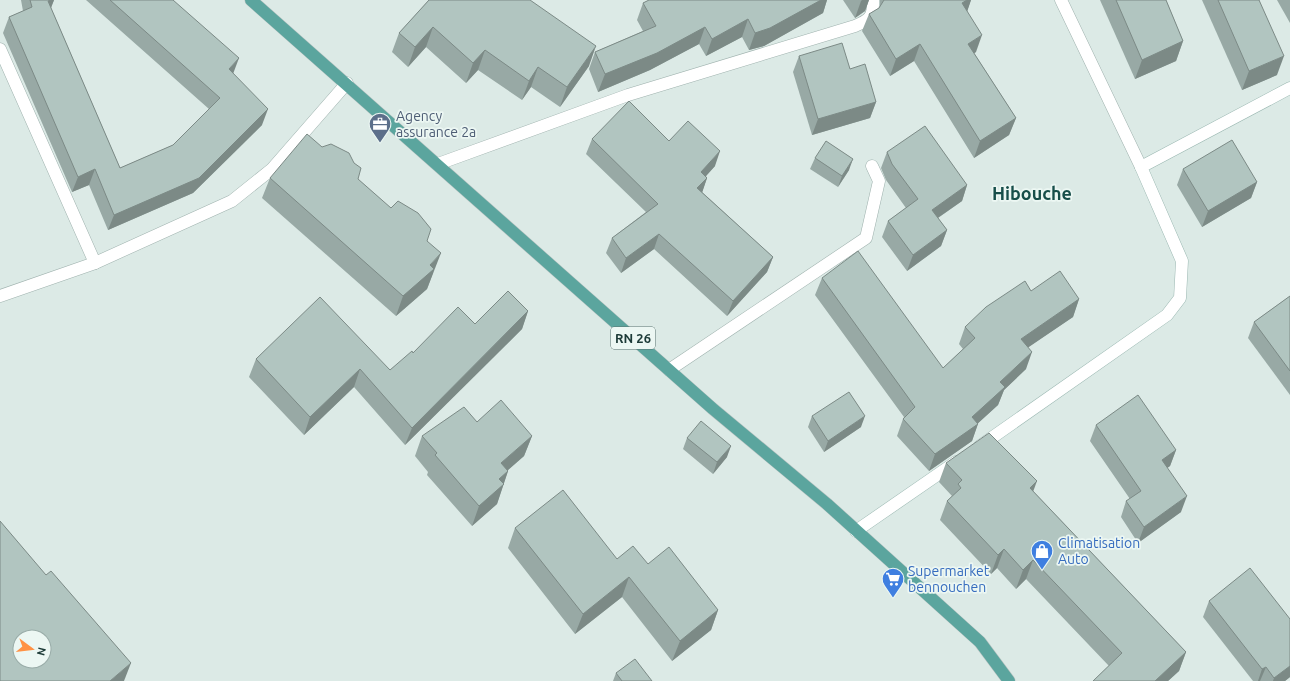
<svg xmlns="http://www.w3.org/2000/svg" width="1290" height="681" viewBox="0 0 1290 681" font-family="Ubuntu,sans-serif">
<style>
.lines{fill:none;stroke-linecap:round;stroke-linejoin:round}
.street-casing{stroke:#9fb2ae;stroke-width:13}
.secondary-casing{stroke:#9ab7b1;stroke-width:13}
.primary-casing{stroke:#bbc4c3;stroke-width:13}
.street{stroke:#fff;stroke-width:12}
.secondary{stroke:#fff;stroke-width:12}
.primary{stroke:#5ba59e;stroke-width:12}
.wall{fill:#98a9a5}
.shaded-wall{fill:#7c8a86}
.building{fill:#b1c5c0;stroke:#7c8a86;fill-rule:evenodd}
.labels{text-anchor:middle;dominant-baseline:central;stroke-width:3.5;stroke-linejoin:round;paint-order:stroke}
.shield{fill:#ecf7f3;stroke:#5b7370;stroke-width:1}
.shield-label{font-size:13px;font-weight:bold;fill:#1d3b38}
.service-label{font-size:14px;fill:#4e5e75;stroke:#ecf7f3;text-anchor:start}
.shop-label{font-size:14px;fill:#366cbe;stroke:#ecf7f3;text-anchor:start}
.district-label{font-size:18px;font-weight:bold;fill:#174e4a;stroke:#ecf7f3}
</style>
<rect width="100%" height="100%" fill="#dceae6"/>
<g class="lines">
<g class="street-casing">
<g id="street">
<polyline points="1061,0 1141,167"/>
<polyline points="0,49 95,263"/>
<path d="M 438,164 L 628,95 L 855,26 C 869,20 874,17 873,0"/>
<polyline points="0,296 95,263 232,201 272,169 347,83"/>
<polyline points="669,370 866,238 879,181 872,166"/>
</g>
</g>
<g class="secondary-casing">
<g id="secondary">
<polyline points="980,446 1167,315 1180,298 1182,261 1141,167 1290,88"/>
<polyline points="856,531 956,462"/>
</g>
</g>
<g class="primary-casing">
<polyline id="primary" points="251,0 713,409 827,504 980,642 1009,681"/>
</g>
<use href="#street" class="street"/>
<use href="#secondary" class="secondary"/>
<use href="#primary" class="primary"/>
</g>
<g class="wall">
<polygon points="21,0 54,0 51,8 120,168 173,145 209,109 86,0 173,0 233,74 262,125 193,193 108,230 89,185 72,192 3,33 9,17 23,11"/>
<polygon points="429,0 589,66 560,107 531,87 522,100 478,70 466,83 426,47 408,67 392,52 399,33"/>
<polygon points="649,0 827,0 823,13 764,46 749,50 742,37 706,56 699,44 650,70 598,92 589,69 595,52 643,31 637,20 643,3"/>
<polygon points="843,0 869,0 865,11 855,18"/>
<polygon points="880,0 971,0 967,11 976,52 974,53 1016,118 1009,135 974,158 914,61 890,76 862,31 869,14 879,8 880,5"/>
<polygon points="1100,0 1166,0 1183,41 1176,61 1135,79"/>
<polygon points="1202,0 1259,0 1277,75 1242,90"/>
<polygon points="1277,0 1290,0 1290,23"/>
<polygon points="799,56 850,69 876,102 870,118 812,135 793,72"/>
<polygon points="592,139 669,141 715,166 706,176 707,178 702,192 773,257 767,272 727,316 654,249 621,273 606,253 612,238 646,212 586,154"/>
<polygon points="322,147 427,241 433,273 427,289 396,316 262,198 270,178"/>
<polygon points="887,152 967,185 962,201 938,218 947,230 941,246 907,271 882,237 888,221 906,208 886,180 881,168"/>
<polygon points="815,158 849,170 838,187 810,169"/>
<polygon points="1183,169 1257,182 1251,198 1202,227 1177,185"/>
<polygon points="822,278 943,368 963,349 959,344 965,327 1031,291 1079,299 1073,317 1028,347 1026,369 1004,390 998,405 978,423 972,441 929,471 897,436 903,419 904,417 815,295"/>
<polygon points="1290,296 1290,395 1248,338 1254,322"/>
<polygon points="528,311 522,329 405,445 354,387 304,435 249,377 256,359 390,370 413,353 475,324"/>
<polygon points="812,416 861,427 824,452 808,427"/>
<polygon points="477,422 532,436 524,456 508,470 508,471 497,504 472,526 427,475 428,472 415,456 422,436"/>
<polygon points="1096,425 1176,450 1170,466 1167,468 1181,512 1138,543 1121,517 1126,501 1130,499 1090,441"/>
<polygon points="687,438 727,457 713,474 683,449"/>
<polygon points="946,463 1033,491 1186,652 1179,671 1168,681 1093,681 1109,666 1026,579 1016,589 997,568 991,574 940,520 947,501 952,496 939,482"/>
<polygon points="515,528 617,559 648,564 718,610 711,630 672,661 622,597 575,634 508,548"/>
<polygon points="1209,601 1290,619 1290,677 1285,681 1253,681 1203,617"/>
<polygon points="616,673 652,681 613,681"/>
</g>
<g class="shaded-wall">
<polygon points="52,0 54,0 48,15 48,1"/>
<polygon points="821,0 827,0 823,13 764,46 749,50 755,33"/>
<polygon points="862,0 869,0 865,11 855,18 861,1"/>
<polygon points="967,0 971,0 966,15 962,3"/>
<polygon points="748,19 742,37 706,56 712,39"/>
<polygon points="433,27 426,47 408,67 415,47"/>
<polygon points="705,27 699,44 650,70 598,92 605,74"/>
<polygon points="982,35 976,52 962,61 968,44"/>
<polygon points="1183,41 1176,61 1135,79 1142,60"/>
<polygon points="920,44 914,61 890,76 896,59"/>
<polygon points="596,46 589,66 560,107 567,87"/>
<polygon points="485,50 478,70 466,83 473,63"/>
<polygon points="1284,56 1277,75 1242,90 1249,71"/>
<polygon points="239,58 233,74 229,69"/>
<polygon points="538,67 531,87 522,100 529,81"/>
<polygon points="876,102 870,118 812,135 818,119"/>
<polygon points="268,109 262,125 193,193 108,230 114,215"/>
<polygon points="1016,118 1009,135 974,158 980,141"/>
<polygon points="720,151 715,166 696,187 701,172"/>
<polygon points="853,159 849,170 838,187 842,176"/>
<polygon points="95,169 89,185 72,192 78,177"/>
<polygon points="707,178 702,193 697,188"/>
<polygon points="1257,182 1251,198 1202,227 1208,211"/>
<polygon points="967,185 962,201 926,226 932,210"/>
<polygon points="947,230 941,246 907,271 913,255"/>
<polygon points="659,234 654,249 621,273 626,258"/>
<polygon points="441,253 427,289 396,316 403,296"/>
<polygon points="773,257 767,272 727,316 733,301"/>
<polygon points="1079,299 1073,317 1014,357 1021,339"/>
<polygon points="528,311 522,329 405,445 412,428"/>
<polygon points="1032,352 1026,369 1004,390 998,405 975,426 978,424 972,441 929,471 935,454 972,417 1000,382"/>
<polygon points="360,369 354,387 304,435 310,417"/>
<polygon points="865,416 861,427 824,452 828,441"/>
<polygon points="532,436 524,456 493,483 501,463"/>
<polygon points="731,446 727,457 713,474 717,462"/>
<polygon points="1176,450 1170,466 1156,476 1162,460"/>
<polygon points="508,471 497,504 472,526 479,506 499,479"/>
<polygon points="1037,481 1030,500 1030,488"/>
<polygon points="1187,496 1181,512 1138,543 1144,527"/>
<polygon points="1004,549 997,568 991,574 998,555"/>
<polygon points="1033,560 1026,579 1016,589 1023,570"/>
<polygon points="629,577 622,597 575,634 583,614"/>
<polygon points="718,610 711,630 672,661 680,641"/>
<polygon points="1186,652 1179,671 1168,681 1155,681"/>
<polygon points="131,663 124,681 110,681"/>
<polygon points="1290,666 1290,677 1285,681 1273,681 1274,678"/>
<polygon points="1266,667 1260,681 1258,681 1262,669"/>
</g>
<g class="building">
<polygon points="30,0 52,0 48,1 120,168 173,145 220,98 110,0 173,0 239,58 229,69 268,109 199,178 114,215 95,169 78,177 9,17 32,7"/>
<polygon points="429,0 530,0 596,46 567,87 538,67 529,81 485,50 473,63 433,27 415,47 399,33"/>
<polygon points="649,0 821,0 770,28 755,33 748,19 712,39 705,27 657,53 605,74 595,52 656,26 643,3"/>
<polygon points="884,0 967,0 962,3 982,35 968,44 1016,118 980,141 920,44 896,59 869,14 879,8"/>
<polygon points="1116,0 1166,0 1183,41 1142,60"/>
<polygon points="1218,0 1259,0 1284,56 1249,71"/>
<polygon points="842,43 850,69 865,64 876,102 818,119 799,56"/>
<polygon points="629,101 669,141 688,121 720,151 701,172 707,178 697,188 773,257 733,301 659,234 626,258 612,238 658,204 592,139"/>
<polygon points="925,126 967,185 932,210 947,230 913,255 888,221 918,199 892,164 887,152"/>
<polygon points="307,134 322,147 331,144 349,153 354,163 361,168 358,179 391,208 398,201 418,213 431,229 427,241 441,253 430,265 434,269 403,296 270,178"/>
<polygon points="1232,140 1257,182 1208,211 1183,169"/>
<polygon points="826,141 853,159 842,176 815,158"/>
<polygon points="858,251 943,368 975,338 965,327 986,307 1025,281 1031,291 1060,271 1079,299 1021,339 1032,352 1000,382 1005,387 972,417 978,424 935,454 903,419 915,407 822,278"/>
<polygon points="508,291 528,311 412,428 360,369 310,417 256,359 320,297 390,370 412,351 413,353 458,307 475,324"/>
<polygon points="1290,296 1290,371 1254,322"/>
<polygon points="849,392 865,416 828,441 812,416"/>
<polygon points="1138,395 1176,450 1162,460 1187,496 1144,527 1126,501 1141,491 1096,425"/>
<polygon points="501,400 532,436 501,463 508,471 499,479 504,484 479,506 435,455 437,453 422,436 464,407 477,422"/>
<polygon points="701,421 731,446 717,462 687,438"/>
<polygon points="989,433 1037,481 1030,488 1186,652 1155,681 1093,681 1122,653 1033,560 1023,570 1004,549 998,555 947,501 961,488 958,484 962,480 946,463"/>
<polygon points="563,490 617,559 633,546 648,564 669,547 718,610 680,641 629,577 583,614 515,528"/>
<path d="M 0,521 L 46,575 L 51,571 L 131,663 L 110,681 L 0,681 ZM 20,637 L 44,637 L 44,661 L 20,661 Z"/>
<polygon points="1250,568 1290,619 1290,666 1274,678 1266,667 1262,669 1209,601"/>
<polygon points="635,659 652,681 622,681 616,673"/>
</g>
<defs>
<g id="office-pin" transform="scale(1.15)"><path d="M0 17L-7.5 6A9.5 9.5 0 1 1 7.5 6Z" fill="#5c6f8a" stroke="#ecf7f3"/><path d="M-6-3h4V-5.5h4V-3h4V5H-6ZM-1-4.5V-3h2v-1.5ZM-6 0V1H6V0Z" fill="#fff"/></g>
<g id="shop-pin" transform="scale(1.15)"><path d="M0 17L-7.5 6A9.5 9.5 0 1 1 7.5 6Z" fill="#3f7fe0" stroke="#ecf7f3"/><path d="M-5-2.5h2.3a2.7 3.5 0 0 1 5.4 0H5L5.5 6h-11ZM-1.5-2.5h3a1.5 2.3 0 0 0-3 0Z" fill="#fff"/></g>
<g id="supermarket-pin" transform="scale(1.15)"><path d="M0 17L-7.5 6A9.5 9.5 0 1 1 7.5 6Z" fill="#3f7fe0" stroke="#ecf7f3"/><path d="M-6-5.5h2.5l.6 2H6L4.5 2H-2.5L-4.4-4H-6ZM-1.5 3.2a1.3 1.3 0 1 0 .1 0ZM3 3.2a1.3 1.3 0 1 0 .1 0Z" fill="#fff"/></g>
</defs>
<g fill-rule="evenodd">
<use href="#office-pin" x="380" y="124"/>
<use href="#shop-pin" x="1042" y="551"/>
<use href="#supermarket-pin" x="893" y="579"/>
</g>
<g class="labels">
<rect class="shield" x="611" y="327" width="44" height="22" rx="3"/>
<g class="shield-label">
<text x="633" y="338">RN 26</text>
</g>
<g class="service-label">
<text x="396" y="116">Agency<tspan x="396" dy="16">assurance 2a</tspan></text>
</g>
<g class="shop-label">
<text x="1058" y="543">Climatisation<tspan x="1058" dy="16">Auto</tspan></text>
<text x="908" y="571">Supermarket<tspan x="908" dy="16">bennouchen</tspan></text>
</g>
<g class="district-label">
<text x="1032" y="193">Hibouche</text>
</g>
</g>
<g transform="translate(32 649) rotate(105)"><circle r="19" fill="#ecf7f3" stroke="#99aca8"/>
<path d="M0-3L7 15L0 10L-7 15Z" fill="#ff9245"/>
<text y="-6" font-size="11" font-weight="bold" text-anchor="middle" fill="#1d3b38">N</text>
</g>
</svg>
